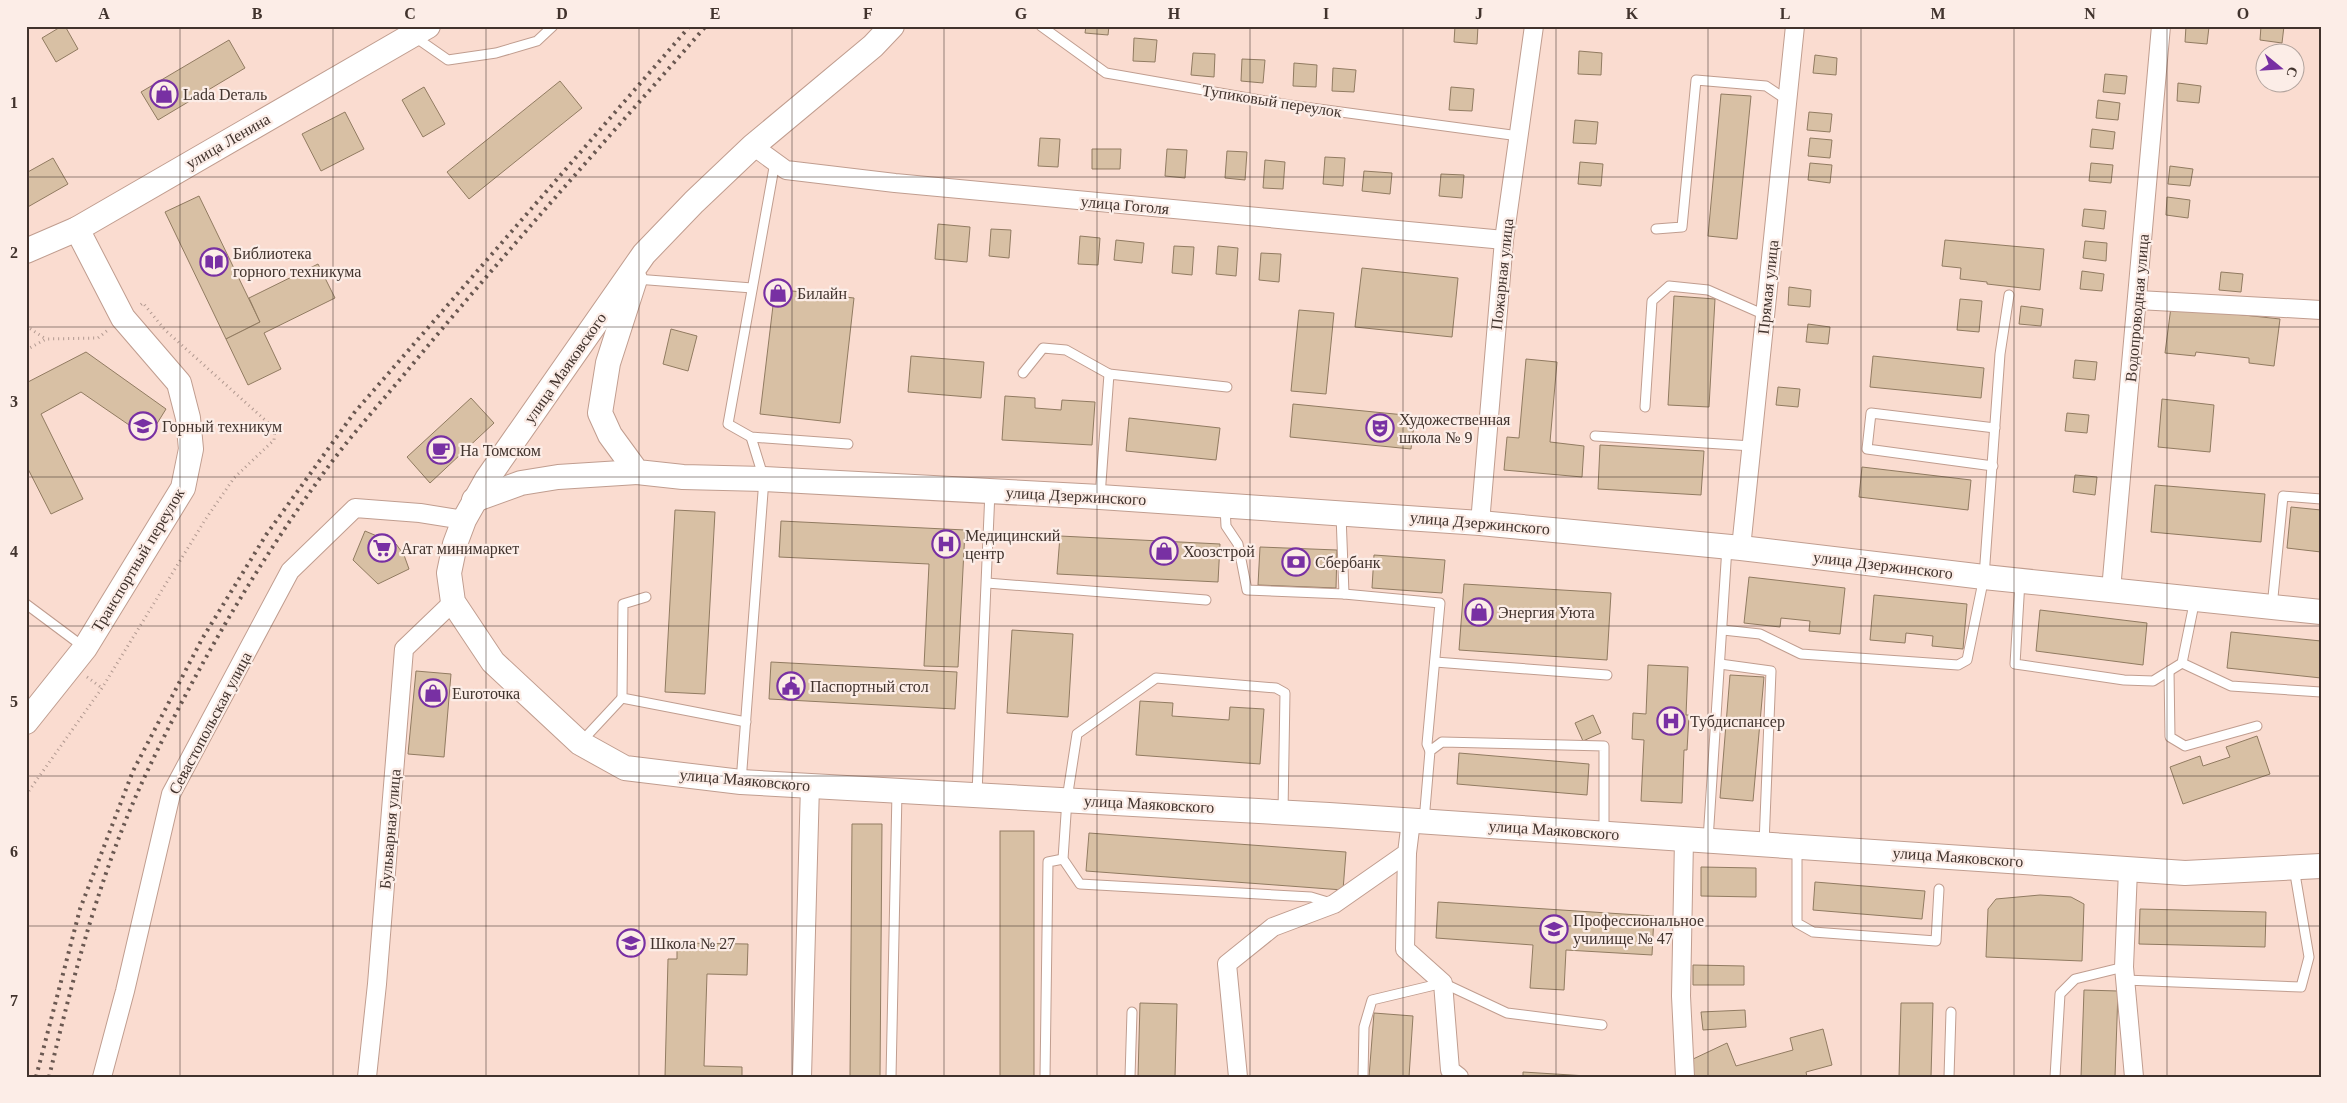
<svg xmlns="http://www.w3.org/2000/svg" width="2347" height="1103" viewBox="0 0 2347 1103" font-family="Georgia,serif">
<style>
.building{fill:#d8c0a4;stroke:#917b61}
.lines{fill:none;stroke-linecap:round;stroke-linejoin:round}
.service-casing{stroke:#c09d8f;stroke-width:11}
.minor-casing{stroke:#c09d8f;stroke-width:20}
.secondary-casing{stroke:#c09d8f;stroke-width:26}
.path{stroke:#b19990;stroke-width:3;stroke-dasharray:1 4;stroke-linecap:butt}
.service{stroke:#fff;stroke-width:9}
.minor{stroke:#fff;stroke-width:18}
.secondary{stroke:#fff;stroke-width:24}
.rail{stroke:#6a5851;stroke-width:4;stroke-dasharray:2.5 5;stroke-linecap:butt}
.grid{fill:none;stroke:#41332d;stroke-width:1;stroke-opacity:0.55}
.labels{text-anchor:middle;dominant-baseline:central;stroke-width:4.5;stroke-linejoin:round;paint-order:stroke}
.poi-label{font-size:16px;fill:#41332d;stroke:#fcede7;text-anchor:start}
.street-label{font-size:16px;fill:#41332d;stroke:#fcede7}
.neatline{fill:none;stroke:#41332d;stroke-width:2}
.grid-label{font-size:16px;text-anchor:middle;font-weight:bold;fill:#41332d}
</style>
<rect width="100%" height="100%" fill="#fadcd0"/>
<g class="building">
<polygon points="62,26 65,26 78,49 56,62 42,38"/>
<polygon points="1086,26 1109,26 1108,35 1085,33"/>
<polygon points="1455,26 1478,26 1477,44 1454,42"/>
<polygon points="2186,26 2209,27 2207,44 2185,42"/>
<polygon points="2261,26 2284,26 2282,43 2260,40"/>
<polygon points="1134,38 1157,40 1155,62 1133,61"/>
<polygon points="229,40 245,68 158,120 141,92"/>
<polygon points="1579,51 1602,53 1601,75 1578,74"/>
<polygon points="1193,53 1215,54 1214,77 1191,75"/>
<polygon points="1815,55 1837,58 1836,75 1813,73"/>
<polygon points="1242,59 1265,60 1263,83 1241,81"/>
<polygon points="1294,63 1317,65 1316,87 1293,86"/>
<polygon points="1333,68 1356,70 1354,92 1332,91"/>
<polygon points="2105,74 2127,76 2125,94 2103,92"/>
<polygon points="560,81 582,108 469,199 447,172"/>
<polygon points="2178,83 2201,86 2199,103 2177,101"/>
<polygon points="424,87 445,124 423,137 402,100"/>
<polygon points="1451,87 1474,89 1472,111 1449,110"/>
<polygon points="1721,94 1751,96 1737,239 1708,236"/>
<polygon points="2098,100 2120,103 2118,120 2096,118"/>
<polygon points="345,112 364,149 321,171 302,134"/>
<polygon points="1809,112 1832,114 1830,132 1807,130"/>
<polygon points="1575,120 1598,122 1596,144 1573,143"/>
<polygon points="2092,129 2115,132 2113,149 2090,147"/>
<polygon points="1040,138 1060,139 1058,167 1038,166"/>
<polygon points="1810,138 1832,140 1830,158 1808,156"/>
<polygon points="1092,149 1121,149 1120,169 1092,169"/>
<polygon points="1167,149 1187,150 1185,178 1165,176"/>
<polygon points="1227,151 1247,152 1245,180 1225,178"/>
<polygon points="1325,157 1345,158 1343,186 1323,184"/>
<polygon points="53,158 68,184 26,208 26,173"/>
<polygon points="1265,160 1285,162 1283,189 1263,188"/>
<polygon points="1580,162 1603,164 1601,186 1578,184"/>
<polygon points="1810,163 1832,165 1830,183 1808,180"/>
<polygon points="2091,163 2113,165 2111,183 2089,181"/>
<polygon points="2170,166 2193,169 2190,186 2168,184"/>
<polygon points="1364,171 1392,173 1390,194 1362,191"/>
<polygon points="1441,174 1464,175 1462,198 1439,196"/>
<polygon points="199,196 260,322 226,339 165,212"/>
<polygon points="2167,197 2190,200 2188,218 2166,215"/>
<polygon points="2084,209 2106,211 2104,229 2082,226"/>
<polygon points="938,224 970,227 967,262 935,259"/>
<polygon points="991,229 1011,230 1009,258 989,256"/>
<polygon points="1080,236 1100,238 1098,265 1078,264"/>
<polygon points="1116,240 1144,243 1142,263 1114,260"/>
<polygon points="1945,240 2044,249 2040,290 1987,284 1987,282 1960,279 1961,268 1942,266"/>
<polygon points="2085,241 2107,243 2106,261 2083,258"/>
<polygon points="1174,246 1194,247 1192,275 1172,273"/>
<polygon points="1218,246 1238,248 1236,276 1216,274"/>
<polygon points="1261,253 1281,254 1279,282 1259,280"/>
<polygon points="318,264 335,298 264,333 281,369 248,385 226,339 260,322 249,298"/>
<polygon points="1362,268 1458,278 1452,337 1355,327"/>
<polygon points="2082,271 2104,274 2102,291 2080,289"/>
<polygon points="2221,272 2243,274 2241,292 2219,290"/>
<polygon points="1789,287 1811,290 1810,307 1788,305"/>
<polygon points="775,289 854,298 840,423 760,414"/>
<polygon points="1674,296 1715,299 1709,407 1668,405"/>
<polygon points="1960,299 1982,301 1979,332 1957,330"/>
<polygon points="2021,306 2043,309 2041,326 2019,324"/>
<polygon points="2171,307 2280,319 2274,366 2249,363 2249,358 2196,352 2195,356 2165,353"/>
<polygon points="1299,310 1334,313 1326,394 1291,391"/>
<polygon points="1808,324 1830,327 1828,344 1806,342"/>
<polygon points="671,329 697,336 688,371 663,364"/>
<polygon points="86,352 166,409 148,438 81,392 41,414 83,499 51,514 26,465 26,383"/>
<polygon points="911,356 984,362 981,398 908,392"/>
<polygon points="1873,356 1984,368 1981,398 1870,387"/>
<polygon points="1526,359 1557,362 1550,442 1584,446 1582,477 1504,470 1507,437 1519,438"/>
<polygon points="2075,360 2097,362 2095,380 2073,378"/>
<polygon points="1778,387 1800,389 1798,407 1776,405"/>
<polygon points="1005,396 1035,398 1035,408 1061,410 1062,400 1095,402 1092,445 1002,440"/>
<polygon points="471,398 494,423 430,483 407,457"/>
<polygon points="2162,399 2214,405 2210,452 2158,447"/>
<polygon points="1293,404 1415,416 1411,449 1290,437"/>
<polygon points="2067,413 2089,415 2087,433 2065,431"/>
<polygon points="1129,418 1220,428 1216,460 1126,451"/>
<polygon points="1600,445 1704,451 1701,495 1598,489"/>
<polygon points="1862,467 1971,480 1968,510 1859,497"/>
<polygon points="2075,475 2097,477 2095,495 2073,492"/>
<polygon points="2155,485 2265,494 2261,542 2151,532"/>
<polygon points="2291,507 2321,510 2321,552 2287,548"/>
<polygon points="675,510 715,512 705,694 665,692"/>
<polygon points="781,521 965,530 958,667 924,666 929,564 779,557"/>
<polygon points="365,531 396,544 404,555 409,569 378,584 353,560"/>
<polygon points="1060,536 1220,544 1218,582 1057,574"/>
<polygon points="1260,547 1337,550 1336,588 1258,585"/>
<polygon points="1374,555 1445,560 1442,593 1372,588"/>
<polygon points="1749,577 1845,588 1840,634 1809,631 1810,621 1781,618 1780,627 1744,623"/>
<polygon points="1464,584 1611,593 1607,660 1459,650"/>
<polygon points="1874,595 1967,604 1963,649 1932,646 1933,636 1906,633 1905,643 1870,640"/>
<polygon points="2040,610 2147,623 2143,665 2036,651"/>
<polygon points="1012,630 1073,634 1068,717 1007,713"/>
<polygon points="2231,632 2321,641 2321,678 2227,668"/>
<polygon points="771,662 957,672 955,709 769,699"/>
<polygon points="1648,665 1688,667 1686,715 1689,715 1687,750 1684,750 1682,803 1641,801 1644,740 1632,739 1633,713 1646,714"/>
<polygon points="416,671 451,674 444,757 408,754"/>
<polygon points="1730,675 1764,677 1753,801 1720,798"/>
<polygon points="1140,701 1173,703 1172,716 1229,720 1230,707 1264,709 1260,764 1136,755"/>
<polygon points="1593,715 1601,733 1583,741 1575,723"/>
<polygon points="2257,736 2270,774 2183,804 2170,767 2200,756 2203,766 2230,757 2226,747"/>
<polygon points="1459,753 1589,764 1587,795 1457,784"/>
<polygon points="852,824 882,824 880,1077 850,1077"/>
<rect x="1000" y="831" width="34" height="246"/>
<polygon points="1089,833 1346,852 1343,890 1086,871"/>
<polygon points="1701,867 1756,868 1756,897 1701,896"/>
<polygon points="1815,882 1925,891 1922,919 1813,910"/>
<polygon points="2040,895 2071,897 2084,904 2082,961 1986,957 1988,909 1996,899"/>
<polygon points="1438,902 1654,916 1652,955 1566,950 1564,990 1530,988 1533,945 1436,938"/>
<polygon points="2140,909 2266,912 2265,947 2139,944"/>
<polygon points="677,943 748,944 747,975 707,974 704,1066 742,1067 742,1077 665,1077 668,959 677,959"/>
<polygon points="1693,965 1744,966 1744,985 1693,985"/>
<polygon points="2084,990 2118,991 2115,1077 2081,1077"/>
<polygon points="1140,1003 1177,1004 1175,1077 1138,1077"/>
<polygon points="1901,1003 1933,1003 1931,1077 1899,1077"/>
<polygon points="1745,1010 1746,1027 1703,1030 1701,1012"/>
<polygon points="1374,1013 1413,1016 1409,1077 1369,1077"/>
<polygon points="1823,1029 1832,1065 1806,1072 1807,1077 1694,1077 1691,1060 1727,1043 1736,1066 1793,1050 1790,1038"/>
<polygon points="1523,1072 1603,1077 1523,1077"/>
</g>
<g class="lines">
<g class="service-casing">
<g id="service">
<polyline points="1041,26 1106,73 1289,105 1519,136"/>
<polyline points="415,37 448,60 496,53 537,41 553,26"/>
<polyline points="775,162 728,424 751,437 848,444"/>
<polyline points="1656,229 1682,227 1696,80 1766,86 1787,100"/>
<polyline points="636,279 752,288"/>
<polyline points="1023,373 1043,348 1066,350 1109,374"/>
<polyline points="1645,407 1652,301 1669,286 1708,290 1765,315"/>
<polyline points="1595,436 1752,446"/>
<polyline points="1993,466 1867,449 1871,413 1995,428"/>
<polyline points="1100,496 1109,374 1227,387"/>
<polyline points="1225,507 1226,526 1238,544 1247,590 1344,594 1341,515"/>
<polyline points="2020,581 2015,664 2124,680 2153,681 2182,663 2195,599"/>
<polyline points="987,583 1206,600"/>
<polyline points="1344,594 1440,603 1427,744 1430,751"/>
<polyline points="646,597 623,604 622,698 746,722"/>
<polyline points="26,604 85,648"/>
<polyline points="2272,607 2283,496 2321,499"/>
<polyline points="1723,630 1760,634 1801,654 1958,665 1967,660 1984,577 2000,354 2009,295"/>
<polyline points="1435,662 1607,675"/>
<polyline points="2182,663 2231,686 2321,692"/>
<polyline points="1720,664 1771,671 1764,844"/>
<polyline points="2169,671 2170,737 2185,746 2257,726"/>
<polyline points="581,742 622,698"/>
<polyline points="741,782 764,479 751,437"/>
<polyline points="977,793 990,491"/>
<polyline points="1283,812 1285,693 1276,688 1156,678 1077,734 1067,799 1063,859 1080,884 1311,897 1331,903"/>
<polyline points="1424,821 1430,751 1442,742 1604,746 1604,832"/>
<polyline points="1708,840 1727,547"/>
<polyline points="1797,847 1797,923 1813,932 1936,941 1939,889"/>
<polyline points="2125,980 2301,987 2309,957 2294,868"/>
<polyline points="891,1077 897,792"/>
<polyline points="1045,1077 1048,862 1063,859"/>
<polyline points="1130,1077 1132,1012"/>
<polyline points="1363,1077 1364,1027 1372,1000 1443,983 1507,1013 1602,1025"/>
<polyline points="1949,1077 1951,1012"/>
<polyline points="2055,1077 2060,994 2075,979 2124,967"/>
</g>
</g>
<g class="minor-casing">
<g id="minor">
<polyline points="753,146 786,170 895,183 1504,240"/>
<polyline points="2138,300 2321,310"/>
<polyline points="1480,523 1504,240 1534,26"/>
<polyline points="1741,548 1795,26"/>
<polyline points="2111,590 2161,26"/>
<polyline points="1684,839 1681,996 1685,1077"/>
<polyline points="1407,853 1405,949 1443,983 1450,1070 1459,1077"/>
<polyline points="2128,870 2124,967 2134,1077"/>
<polyline points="102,1077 125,991 171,794 290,571 355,508 420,513 464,520"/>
<polyline points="367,1077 377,984 404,649 453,602"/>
<polyline points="802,1077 810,785"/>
<polyline points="1238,1077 1227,964 1273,927 1334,904 1407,853 1411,821"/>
</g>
</g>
<g class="secondary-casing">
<g id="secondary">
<polyline points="892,26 873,46 753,146 694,202 644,254 487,479 464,520 455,544 449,573 453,602 493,662 580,743 625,768 741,782 1329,815 2185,873 2321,866"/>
<polyline points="26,251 77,229 428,26"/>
<polyline points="635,279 608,363 600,413 610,435 637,472 683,477 764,479 1100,497 1480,523 1741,548 1984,577 2321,612"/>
<polyline points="474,500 521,483 558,477 637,472"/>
<polyline points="26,722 85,648 183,488 191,449 188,418 179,383 123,318 77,229"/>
</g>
</g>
<g class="path">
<polyline points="26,326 46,339"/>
<polyline points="26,350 46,339 98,338 108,330"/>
<polyline points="87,677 102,688"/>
<polyline points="26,795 102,688 205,520 234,478 274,440 275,429 165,330 143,303 138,307"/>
</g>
<use href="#service" class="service"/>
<use href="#minor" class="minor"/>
<use href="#secondary" class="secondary"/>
<g class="rail">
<polyline points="36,1077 80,909 133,771 202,639 266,535 354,413 690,26"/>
<path d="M 49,1077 C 73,977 101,870 145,776 C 195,670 258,562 328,467 C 355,430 387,396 416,360 C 510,247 609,137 706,26"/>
</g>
</g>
<path class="grid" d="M 180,26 L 180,1077M 333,26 L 333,1077M 486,26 L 486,1077M 639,26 L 639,1077M 792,26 L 792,1077M 944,26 L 944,1077M 1097,26 L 1097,1077M 1250,26 L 1250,1077M 1403,26 L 1403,1077M 1556,26 L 1556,1077M 1708,26 L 1708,1077M 1861,26 L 1861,1077M 2014,26 L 2014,1077M 2167,26 L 2167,1077M 26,177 L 2321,177M 26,327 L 2321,327M 26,477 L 2321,477M 26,626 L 2321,626M 26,776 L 2321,776M 26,926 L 2321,926"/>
<defs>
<g id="shop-ring" transform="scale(1.4375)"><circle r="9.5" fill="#fcede7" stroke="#7830a3" stroke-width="1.5"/><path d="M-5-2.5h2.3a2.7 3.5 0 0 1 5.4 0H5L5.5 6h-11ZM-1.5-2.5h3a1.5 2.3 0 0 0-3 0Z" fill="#7830a3"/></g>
<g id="library-ring" transform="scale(1.4375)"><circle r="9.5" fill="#fcede7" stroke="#7830a3" stroke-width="1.5"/><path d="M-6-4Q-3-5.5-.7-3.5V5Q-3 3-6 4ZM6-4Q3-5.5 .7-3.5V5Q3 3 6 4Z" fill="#7830a3"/></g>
<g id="university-ring" transform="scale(1.4375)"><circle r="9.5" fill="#fcede7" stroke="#7830a3" stroke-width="1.5"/><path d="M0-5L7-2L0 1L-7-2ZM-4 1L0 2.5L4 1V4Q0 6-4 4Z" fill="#7830a3"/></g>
<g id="theatre-ring" transform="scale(1.4375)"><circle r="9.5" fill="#fcede7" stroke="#7830a3" stroke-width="1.5"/><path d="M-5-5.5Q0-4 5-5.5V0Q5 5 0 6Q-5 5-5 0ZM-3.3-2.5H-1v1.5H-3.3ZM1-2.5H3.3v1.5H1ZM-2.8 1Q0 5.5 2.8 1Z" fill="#7830a3"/></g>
<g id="cafe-ring" transform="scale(1.4375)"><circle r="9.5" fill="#fcede7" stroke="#7830a3" stroke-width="1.5"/><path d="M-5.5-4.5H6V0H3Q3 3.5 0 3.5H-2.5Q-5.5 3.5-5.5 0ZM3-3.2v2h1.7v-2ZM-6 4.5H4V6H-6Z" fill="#7830a3"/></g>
<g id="hospital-ring" transform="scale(1.4375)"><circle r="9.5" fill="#fcede7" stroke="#7830a3" stroke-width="1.5"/><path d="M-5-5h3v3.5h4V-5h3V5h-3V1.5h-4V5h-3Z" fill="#7830a3"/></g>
<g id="supermarket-ring" transform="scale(1.4375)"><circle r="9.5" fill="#fcede7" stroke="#7830a3" stroke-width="1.5"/><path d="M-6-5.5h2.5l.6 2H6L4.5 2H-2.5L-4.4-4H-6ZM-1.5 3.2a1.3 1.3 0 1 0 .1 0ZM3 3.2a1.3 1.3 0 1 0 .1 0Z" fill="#7830a3"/></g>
<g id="bank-ring" transform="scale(1.4375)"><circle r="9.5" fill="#fcede7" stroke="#7830a3" stroke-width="1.5"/><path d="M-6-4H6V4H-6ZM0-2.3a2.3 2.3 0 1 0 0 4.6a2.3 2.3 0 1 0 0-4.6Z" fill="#7830a3"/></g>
<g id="civic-ring" transform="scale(1.4375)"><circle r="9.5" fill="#fcede7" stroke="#7830a3" stroke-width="1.5"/><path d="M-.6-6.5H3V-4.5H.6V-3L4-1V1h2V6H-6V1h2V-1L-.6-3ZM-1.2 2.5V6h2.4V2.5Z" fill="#7830a3"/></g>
<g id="school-ring" transform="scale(1.4375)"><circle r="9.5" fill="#fcede7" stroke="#7830a3" stroke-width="1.5"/><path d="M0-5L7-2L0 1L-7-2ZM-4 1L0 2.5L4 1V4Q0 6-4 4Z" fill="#7830a3"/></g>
</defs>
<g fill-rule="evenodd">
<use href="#shop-ring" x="164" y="94"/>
<use href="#library-ring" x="214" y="262"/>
<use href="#shop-ring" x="778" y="293"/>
<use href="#university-ring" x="143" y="426"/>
<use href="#theatre-ring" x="1380" y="428"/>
<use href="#cafe-ring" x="441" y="450"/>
<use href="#hospital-ring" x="946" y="544"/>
<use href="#supermarket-ring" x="382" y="548"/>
<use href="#shop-ring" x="1164" y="551"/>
<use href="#bank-ring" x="1296" y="562"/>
<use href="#shop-ring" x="1479" y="612"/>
<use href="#civic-ring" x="791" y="686"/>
<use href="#shop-ring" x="433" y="693"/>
<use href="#hospital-ring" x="1671" y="721"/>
<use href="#university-ring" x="1554" y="929"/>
<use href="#school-ring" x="631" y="943"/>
</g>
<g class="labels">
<g class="poi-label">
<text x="183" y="94">Lada Dеталь</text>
<text x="233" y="253">Библиотека<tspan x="233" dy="18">горного техникума</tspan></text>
<text x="797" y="293">Билайн</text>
<text x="1399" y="419">Художественная<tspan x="1399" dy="18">школа № 9</tspan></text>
<text x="162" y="426">Горный техникум</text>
<text x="460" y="450">На Томском</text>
<text x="965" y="535">Медицинский<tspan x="965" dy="18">центр</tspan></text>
<text x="401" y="548">Агат минимаркет</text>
<text x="1183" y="551">Хоозстрой</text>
<text x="1315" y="562">Сбербанк</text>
<text x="1498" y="612">Энергия Уюта</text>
<text x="810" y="686">Паспортный стол</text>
<text x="452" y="693">Euroточка</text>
<text x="1690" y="721">Тубдиспансер</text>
<text x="1573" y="920">Профессиональное<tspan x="1573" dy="18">училище № 47</tspan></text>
<text x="650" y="943">Школа № 27</text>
</g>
<g class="street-label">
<text transform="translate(1272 101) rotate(9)">Тупиковый переулок</text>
<text transform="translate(228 141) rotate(-30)">улица Ленина</text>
<text transform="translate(1125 205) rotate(5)">улица Гоголя</text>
<text transform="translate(1502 274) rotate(-84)">Пожарная улица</text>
<text transform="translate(1768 287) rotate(-84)">Прямая улица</text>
<text transform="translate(2137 308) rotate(-85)">Водопроводная улица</text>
<text transform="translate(565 368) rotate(-55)">улица Маяковского</text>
<text transform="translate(1076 496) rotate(3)">улица Дзержинского</text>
<text transform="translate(1480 523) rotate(5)">улица Дзержинского</text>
<text transform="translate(138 560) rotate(-59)">Транспортный переулок</text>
<text transform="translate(1883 565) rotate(7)">улица Дзержинского</text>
<text transform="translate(210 723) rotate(-62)">Севастопольская улица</text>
<text transform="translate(745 780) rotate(5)">улица Маяковского</text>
<text transform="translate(1149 804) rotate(3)">улица Маяковского</text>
<text transform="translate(390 829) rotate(-85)">Бульварная улица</text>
<text transform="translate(1554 830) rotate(4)">улица Маяковского</text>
<text transform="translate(1958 857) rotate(4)">улица Маяковского</text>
</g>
</g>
<rect width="2347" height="1103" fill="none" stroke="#fcede7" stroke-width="55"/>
<g transform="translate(2280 68) rotate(108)"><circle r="24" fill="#fcede7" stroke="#b1a39d"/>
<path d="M0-4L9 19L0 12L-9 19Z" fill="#7830a3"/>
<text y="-8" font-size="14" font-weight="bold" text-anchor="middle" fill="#41332d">С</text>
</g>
<rect x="28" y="28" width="2292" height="1048" class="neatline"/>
<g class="grid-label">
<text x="104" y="19">A</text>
<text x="257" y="19">B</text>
<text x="410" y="19">C</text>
<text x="562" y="19">D</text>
<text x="715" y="19">E</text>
<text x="868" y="19">F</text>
<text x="1021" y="19">G</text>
<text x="1174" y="19">H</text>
<text x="1326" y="19">I</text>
<text x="1479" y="19">J</text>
<text x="1632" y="19">K</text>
<text x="1785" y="19">L</text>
<text x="1938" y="19">M</text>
<text x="2090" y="19">N</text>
<text x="2243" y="19">O</text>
<text x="14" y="108">1</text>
<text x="14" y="258">2</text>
<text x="14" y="407">3</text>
<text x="14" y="557">4</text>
<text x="14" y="707">5</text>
<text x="14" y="857">6</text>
<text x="14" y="1006">7</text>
</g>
</svg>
